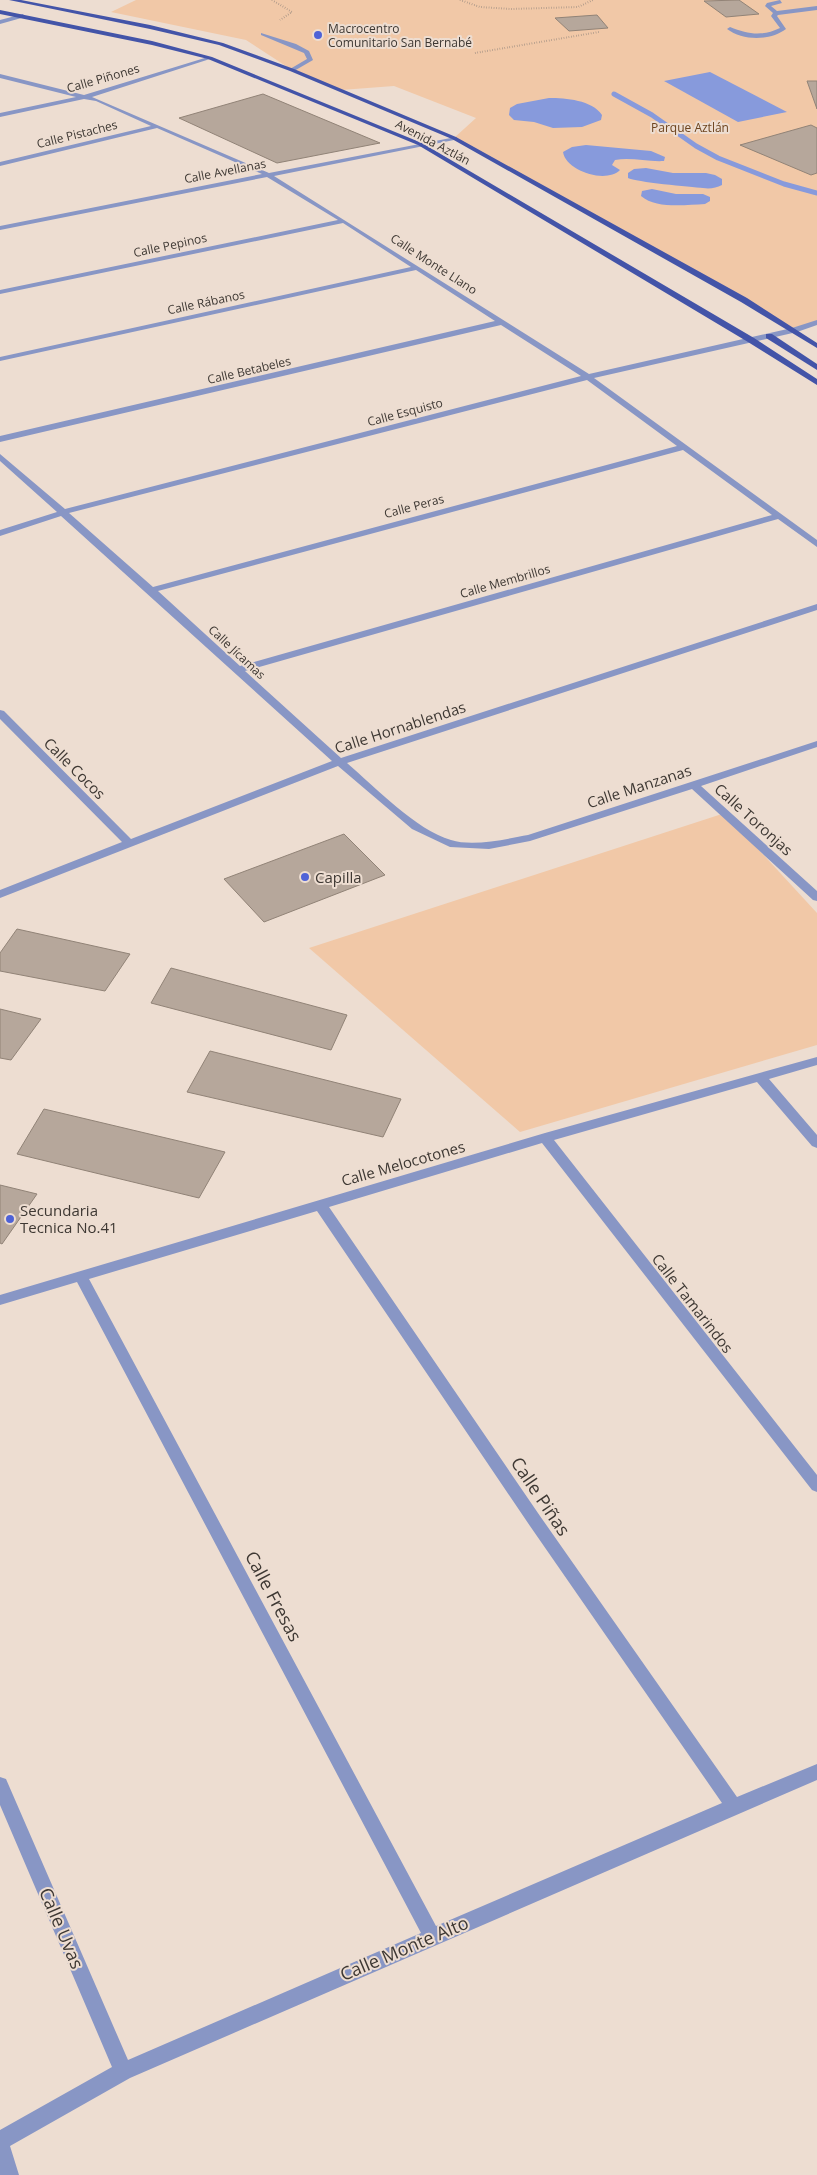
<svg xmlns="http://www.w3.org/2000/svg" width="817" height="2175" viewBox="0 0 817 2175" font-family="'Open Sans',sans-serif">
<style>
.green{fill:#f1c8a7}
.water{fill:#879adc}
.lines{fill:none;stroke-linecap:round;stroke-linejoin:round}
.stream{stroke:#879adc;stroke-width:5}
.building{fill:#b6a79b;stroke:#918377}
.path{stroke:#8d827a;stroke-width:2;stroke-dasharray:0.5 2;stroke-linecap:butt}
.minor{fill:#8896c5;fill-rule:evenodd}
.major{fill:#4354a8;fill-rule:evenodd}
.poi-dot{fill:#4e62d7;stroke:#edddd1;stroke-width:2}
.labels{text-anchor:middle;dominant-baseline:central;stroke-width:4;stroke-linejoin:round;paint-order:stroke}
.far-poi-label{font-size:12px;fill:#3e3833;stroke:#edddd1;text-anchor:start}
.far-street-label{font-size:12px;fill:#3e3833;stroke:#edddd1}
.far-park-label{font-size:12px;fill:#6d441e;stroke:#edddd1}
.street-label{font-size:15px;fill:#3e3833;stroke:#edddd1}
.poi-label{font-size:15px;fill:#3e3833;stroke:#edddd1;text-anchor:start}
.near-street-label{font-size:18px;fill:#3e3833;stroke:#edddd1}
</style>
<rect width="100%" height="100%" fill="#edddd1"/>
<g class="green">
<polygon points="136,0 817,0 817,322 794,330 454,138 476,118 394,86 341,90 292,70 246,40 111,12"/>
<polygon points="725,813 817,913 817,1045 520,1132 309,948"/>
</g>
<g class="water">
<polygon points="710,72 787,112 738,122 664,81"/>
<path d="M 549,98 C 566,98 592,100 602,115 L 601,120 L 582,127 L 553,128 L 534,122 L 514,120 L 509,115 L 510,108 L 517,104 Z"/>
<path d="M 586,145 L 651,151 L 665,157 L 664,161 C 647,162 631,157 615,160 L 612,165 L 620,170 C 606,184 566,171 563,152 L 572,147 Z"/>
<path d="M 646,168 L 673,173 L 706,173 L 715,175 L 722,179 L 722,185 C 716,188 710,189 703,188 C 691,187 635,182 628,178 L 628,173 L 634,169 Z"/>
<path d="M 652,189 L 676,194 L 703,194 L 710,197 L 710,201 L 705,204 C 685,205 656,209 641,196 L 642,191 Z"/>
</g>
<g class="lines">
<polyline class="stream" points="614,94 652,115 696,146 718,158 784,184 817,193"/>
</g>
<g class="building">
<polygon points="739,0 759,14 726,17 704,1"/>
<polygon points="597,15 608,28 569,31 555,18"/>
<polygon points="807,81 817,81 817,109"/>
<polygon points="263,94 380,143 277,163 179,118"/>
<polygon points="811,125 817,128 817,173 811,175 740,145"/>
<polygon points="344,834 385,875 264,922 224,879"/>
<polygon points="17,929 130,954 105,991 0,971 0,953"/>
<polygon points="171,968 347,1015 331,1050 151,1003"/>
<polygon points="0,1009 41,1019 11,1060 0,1058"/>
<polygon points="210,1051 401,1099 383,1137 187,1092"/>
<polygon points="44,1109 225,1152 199,1198 17,1154"/>
<polygon points="0,1185 37,1194 2,1244 0,1243"/>
</g>
<g class="lines">
<g class="path">
<polyline points="272,0 292,12 280,20"/>
<polyline points="460,0 480,7 511,9 578,7 593,0"/>
<polyline points="475,53 599,32"/>
</g>
<g class="minor">
<path d="M 780,0 L 782,3 L 771,6 L 777,11 L 817,6 L 817,10 L 778,15 L 777,16 L 786,29 C 770,41 743,41 727,29 L 730,27 C 748,34 761,37 780,28 L 771,16 L 773,13 L 765,6 L 767,3 Z"/>
<polygon points="23,14 25,17 0,24 0,20"/>
<polygon points="261,33 296,44 309,51 313,60 294,71 290,71 290,69 307,59 304,53 261,35"/>
<path d="M 208,57 L 213,58 L 92,97 L 269,173 L 456,137 L 457,138 L 454,140 L 274,176 L 589,374 L 792,328 L 817,320 L 817,325 L 797,332 L 594,378 L 817,540 L 817,547 L 778,519 L 245,671 L 341,758 L 817,604 L 817,610 L 347,763 C 375,787 416,830 451,840 C 473,847 506,839 528,835 L 817,741 L 817,747 L 701,786 L 817,891 L 817,901 L 813,900 L 692,789 L 530,841 L 489,849 L 450,847 L 412,829 L 338,766 L 0,898 L 0,890 L 122,842 L 0,719 L 0,710 L 4,711 L 131,839 L 332,761 L 61,516 L 0,536 L 0,530 L 57,512 L 0,461 L 0,454 L 65,509 L 581,376 L 501,325 L 0,442 L 0,436 L 495,321 L 416,270 L 0,361 L 0,357 L 411,267 L 343,223 L 0,294 L 0,290 L 338,220 L 267,177 L 0,230 L 0,226 L 262,174 L 157,128 L 0,166 L 0,162 L 151,126 L 96,101 L 84,99 L 0,117 L 0,113 L 76,97 L 0,78 L 0,74 L 84,95 ZM 587,380 L 677,446 L 153,587 L 69,513 ZM 683,450 L 772,515 L 240,666 L 158,591 Z"/>
<path d="M 817,1057 L 817,1065 L 769,1079 L 817,1135 L 817,1148 L 812,1146 L 757,1082 L 554,1140 L 817,1475 L 817,1492 L 812,1490 L 542,1143 L 329,1207 L 540,1516 L 737,1797 L 817,1764 L 817,1780 L 130,2078 L 10,2146 L 19,2175 L 0,2175 L 0,2130 L 112,2067 L 0,1805 L 0,1777 L 6,1779 L 128,2060 L 421,1933 L 77,1282 L 0,1305 L 0,1295 L 545,1133 ZM 317,1211 L 530,1526 L 722,1803 L 436,1926 L 89,1279 Z"/>
</g>
<g class="major">
<polygon points="9,0 21,0 150,25 223,43 294,69 456,137 747,298 817,343 817,348 741,302 452,139 290,71 219,45 150,29"/>
<polygon points="0,10 152,41 212,57 422,143 754,338 817,379 817,385 748,342 418,145 208,59 152,45 0,14"/>
<polygon points="766,334 772,334 817,364 817,370 766,338"/>
</g>
</g>
<g class="poi-dot">
<circle cx="318" cy="35" r="5"/>
<circle cx="305" cy="877" r="5"/>
<circle cx="10" cy="1219" r="5"/>
</g>
<g class="labels">
<g class="far-poi-label">
<text x="328" y="28">Macrocentro<tspan x="328" dy="14">Comunitario San Bernabé</tspan></text>
</g>
<g class="far-street-label">
<text transform="translate(103 78) rotate(-16)">Calle Piñones</text>
<text transform="translate(77 134) rotate(-14)">Calle Pistaches</text>
<text transform="translate(433 142) rotate(28)">Avenida Aztlán</text>
<text transform="translate(225 171) rotate(-11)">Calle Avellanas</text>
<text transform="translate(170 245) rotate(-12)">Calle Pepinos</text>
<text transform="translate(434 264) rotate(33)">Calle Monte Llano</text>
<text transform="translate(206 302) rotate(-12)">Calle Rábanos</text>
<text transform="translate(249 370) rotate(-13)">Calle Betabeles</text>
<text transform="translate(405 412) rotate(-15)">Calle Esquisto</text>
<text transform="translate(414 506) rotate(-15)">Calle Peras</text>
<text transform="translate(505 581) rotate(-16)">Calle Membrillos</text>
<text transform="translate(237 652) rotate(43)">Calle Jícamas</text>
</g>
<g class="far-park-label">
<text x="690" y="127">Parque Aztlán</text>
</g>
<g class="street-label">
<text transform="translate(400 727) rotate(-18)">Calle Hornablendas</text>
<text transform="translate(75 768) rotate(45)">Calle Cocos</text>
<text transform="translate(639 786) rotate(-18)">Calle Manzanas</text>
<text transform="translate(754 819) rotate(42)">Calle Toronjas</text>
<text transform="translate(403 1163) rotate(-16)">Calle Melocotones</text>
<text transform="translate(693 1303) rotate(52)">Calle Tamarindos</text>
</g>
<g class="poi-label">
<text x="315" y="877">Capilla</text>
<text x="20" y="1210">Secundaria<tspan x="20" dy="17">Tecnica No.41</tspan></text>
</g>
<g class="near-street-label">
<text transform="translate(541 1496) rotate(56)">Calle Piñas</text>
<text transform="translate(274 1596) rotate(62)">Calle Fresas</text>
<text transform="translate(62 1928) rotate(67)">Calle Uvas</text>
<text transform="translate(404 1948) rotate(-23)">Calle Monte Alto</text>
</g>
</g>
</svg>
